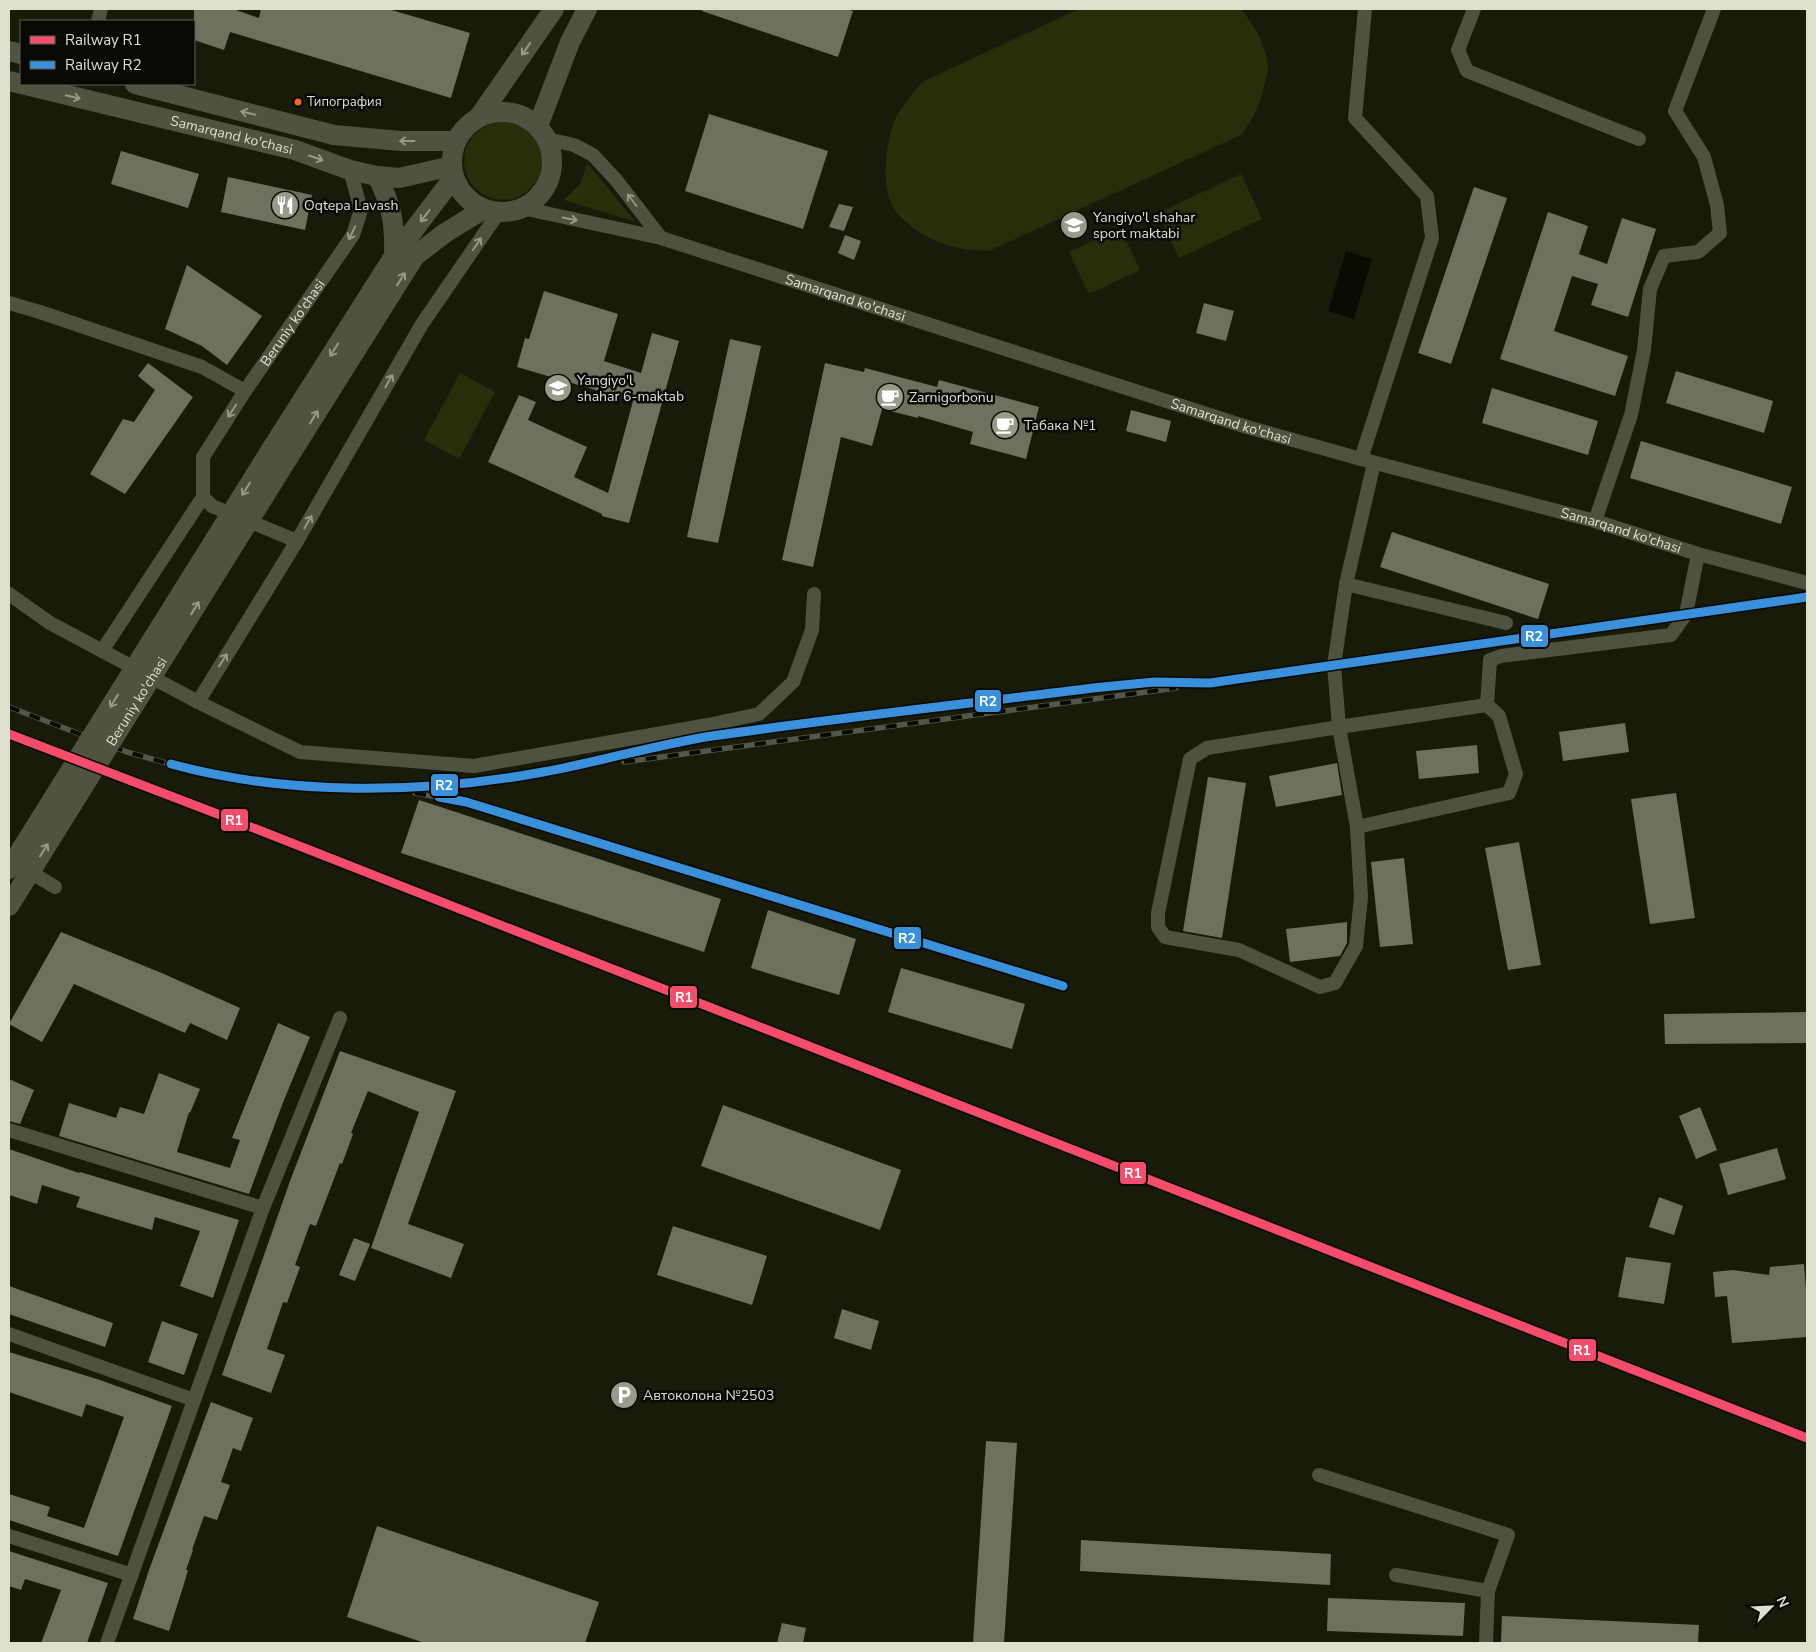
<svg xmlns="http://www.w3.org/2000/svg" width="1816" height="1652" viewBox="0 0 1816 1652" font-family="'Nunito Sans',sans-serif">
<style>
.green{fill:#282e09}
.water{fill:#090c01}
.building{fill:#6e715e}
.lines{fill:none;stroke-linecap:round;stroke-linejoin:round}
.minor{stroke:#4e5241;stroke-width:14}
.secondary{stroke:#505341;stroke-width:20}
.rail-casing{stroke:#545648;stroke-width:5.5}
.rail{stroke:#080902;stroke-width:4;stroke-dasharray:11;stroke-linecap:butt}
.secondary-bridge{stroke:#505341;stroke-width:20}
.rail-1-casing{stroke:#080902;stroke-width:12}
.rail-2-casing{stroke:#080902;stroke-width:12}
.rail-1{stroke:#f44d6c;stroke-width:9}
.rail-2{stroke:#3a90db;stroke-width:9}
.oneway{stroke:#969a88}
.oneway2{stroke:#959988}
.bus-dot{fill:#f26522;stroke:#080902;stroke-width:2}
.labels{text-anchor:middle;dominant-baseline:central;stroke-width:5;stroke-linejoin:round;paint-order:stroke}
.bus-label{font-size:13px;fill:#dce0ce;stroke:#080902;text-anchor:start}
.street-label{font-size:14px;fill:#dce0ce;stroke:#080902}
.poi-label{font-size:14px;fill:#dce0ce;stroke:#080902;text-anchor:start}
.line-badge{stroke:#080902;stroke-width:2}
.badge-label{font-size:14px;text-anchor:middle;font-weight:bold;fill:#fff}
</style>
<rect width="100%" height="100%" fill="#181b0a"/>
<g class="green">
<path d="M 1079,9 L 1241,9 C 1254,25 1267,46 1268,68 C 1268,72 1266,78 1265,83 C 1260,105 1255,117 1241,135 L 989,251 C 979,250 968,250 958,248 C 935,243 911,230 896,212 C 880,191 885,146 894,122 C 900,107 912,94 922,82 Z"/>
<circle cx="503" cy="161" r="39"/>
<polygon points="587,163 636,222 564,200 581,183"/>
<polygon points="1241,174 1262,219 1179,258 1158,213"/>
<polygon points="1120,228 1140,270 1089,294 1069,252"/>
<polygon points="460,373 495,392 459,459 424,440"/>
</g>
<polygon class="water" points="1346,251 1372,259 1354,319 1328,311"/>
<g class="building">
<polygon points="194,9 233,9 259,18 261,9 388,9 470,33 451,98 230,32 224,50 194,40"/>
<polygon points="702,9 846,9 853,11 838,57 702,11"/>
<polygon points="709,114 828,151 803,229 685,191"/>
<polygon points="121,151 199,174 188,208 111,184"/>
<polygon points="228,177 312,195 305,230 221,212"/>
<polygon points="1474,187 1507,198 1451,364 1418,353"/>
<polygon points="839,204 853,207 844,231 829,227"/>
<polygon points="1548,212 1588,226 1579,254 1607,264 1622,218 1656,229 1628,317 1591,305 1598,284 1572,276 1554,331 1628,356 1615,396 1500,359"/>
<polygon points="845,235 861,241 854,260 838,253"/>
<polygon points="187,265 262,316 227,365 202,346 165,329"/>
<polygon points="544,291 618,314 604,361 641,373 652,333 679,341 629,523 602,516 602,514 488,462 519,395 536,402 528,420 587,447 574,477 608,493 633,401 517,367 525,338 529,339"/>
<polygon points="1204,303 1234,311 1226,341 1196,333"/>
<polygon points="730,339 761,346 718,543 687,537"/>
<polygon points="148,363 193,397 125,494 90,474 123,419 134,422 155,390 138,376"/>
<polygon points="825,363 864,372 865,368 937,387 939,380 1039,407 1026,459 970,444 973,432 918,416 918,418 882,409 872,446 841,437 813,567 782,560"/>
<polygon points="1676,371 1773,401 1764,433 1666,403"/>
<polygon points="1492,388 1598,421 1588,455 1482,423"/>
<polygon points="1131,410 1171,421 1166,442 1126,431"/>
<polygon points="1641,441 1792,487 1781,524 1630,478"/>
<polygon points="1392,532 1549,584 1538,619 1380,567"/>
<polygon points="1625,723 1629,752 1563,761 1559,732"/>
<polygon points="1477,745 1479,773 1419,779 1416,751"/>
<polygon points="1337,763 1342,795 1276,807 1269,776"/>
<polygon points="1208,777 1246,783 1222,938 1183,931"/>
<polygon points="1676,793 1695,918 1650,924 1631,799"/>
<polygon points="419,800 721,899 704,952 401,853"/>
<polygon points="1519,842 1541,965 1508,970 1485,848"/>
<polygon points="1404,858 1413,944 1380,947 1371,862"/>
<polygon points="768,910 856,939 839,995 751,968"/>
<polygon points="1347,922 1347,943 1340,956 1290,962 1286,929"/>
<polygon points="61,932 164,974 240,1008 227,1040 190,1023 185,1033 74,984 42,1042 9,1024"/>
<polygon points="901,968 1025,1004 1012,1049 888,1012"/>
<polygon points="1807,1012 1807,1043 1665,1044 1664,1014"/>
<polygon points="278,1023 310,1037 282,1105 249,1194 59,1136 69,1103 116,1118 120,1107 144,1114 159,1073 200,1089 190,1113 189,1112 177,1152 230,1168 240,1140 232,1138"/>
<polygon points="340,1051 456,1091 408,1224 464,1244 451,1278 371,1248 419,1112 368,1091 351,1133 353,1134 342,1164 340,1163 316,1226 310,1224 295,1265 300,1267 287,1303 283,1302 267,1349 285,1355 271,1393 222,1375 290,1181"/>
<polygon points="9,1079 34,1090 20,1124 9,1121"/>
<polygon points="723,1105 901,1170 880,1230 701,1166"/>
<polygon points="1700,1107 1717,1150 1696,1159 1679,1116"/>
<polygon points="1777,1148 1786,1179 1728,1195 1719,1164"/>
<polygon points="9,1149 79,1173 80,1172 239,1220 213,1298 180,1286 200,1231 155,1217 152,1230 76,1207 80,1197 42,1185 37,1204 9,1195"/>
<polygon points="1659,1197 1683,1206 1674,1235 1649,1227"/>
<polygon points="673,1226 767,1256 752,1305 657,1275"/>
<polygon points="354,1238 370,1244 355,1281 339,1275"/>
<polygon points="1626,1257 1671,1263 1664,1304 1618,1297"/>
<polygon points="1804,1264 1807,1302 1807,1337 1732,1343 1727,1296 1715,1297 1713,1272 1733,1270 1769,1275 1770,1267"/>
<polygon points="9,1286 113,1323 105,1347 9,1314"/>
<polygon points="842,1309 879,1321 871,1350 834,1338"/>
<polygon points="162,1321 198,1334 184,1375 148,1362"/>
<polygon points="9,1352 97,1379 172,1406 118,1556 9,1520 9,1494 50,1507 47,1516 84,1528 124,1417 86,1404 82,1417 9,1392"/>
<polygon points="211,1402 253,1418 241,1451 233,1448 221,1482 230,1485 217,1520 204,1516 192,1550 193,1550 186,1570 188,1570 184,1584 169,1631 133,1619 149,1570"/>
<polygon points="986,1441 1017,1443 1004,1643 973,1643"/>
<polygon points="377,1526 599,1602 585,1643 425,1643 347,1617"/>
<polygon points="1081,1540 1331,1554 1330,1585 1080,1571"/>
<polygon points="9,1551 108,1583 87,1643 41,1643 61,1590 25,1579 21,1590 9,1586"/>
<polygon points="1328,1598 1465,1603 1463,1636 1327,1631"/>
<polygon points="1502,1616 1699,1625 1698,1643 1501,1643"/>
<polygon points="782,1623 806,1628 803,1643 777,1643"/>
</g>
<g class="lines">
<g class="minor">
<polyline points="1474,9 1458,50 1467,71 1639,139"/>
<polyline points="98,21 101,9"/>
<polyline points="547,139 574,145 593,155 617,181 661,238"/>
<path id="s1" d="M 522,208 L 661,238 L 1247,427 L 1361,459 L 1595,521 L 1698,554 L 1807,583"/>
<polyline points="9,303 40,312 202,367 245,391"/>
<polyline points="1361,459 1432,238 1427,196 1355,118 1365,9"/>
<polyline points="1595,521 1631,415 1644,350 1650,289 1664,256 1698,252 1720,233 1717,205 1704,157 1675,111 1714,9"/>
<path id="s2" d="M 297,541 L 212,506 L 203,497 L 203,457 L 245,391 L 353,235 L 361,210 L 350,170"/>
<polyline points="1346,584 1506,623"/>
<polyline points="9,594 50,623 198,702 300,752 474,766 708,725 759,714 793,682 812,630 814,594"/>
<polyline points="102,651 203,497"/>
<polyline points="198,702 297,541 422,324 499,212"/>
<polyline points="1487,705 1490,660 1501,656 1671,635 1686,614 1698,554"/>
<polygon points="1339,727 1357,827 1361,897 1356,946 1335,983 1320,987 1239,950 1165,937 1158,927 1158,913 1190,759 1207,748"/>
<polyline points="1357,827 1509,793 1516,774 1499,716 1487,705 1339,727 1334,665 1346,584 1374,463"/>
<polyline points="22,867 55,887"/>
<polyline points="9,1130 263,1208"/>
<polyline points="9,1334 194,1400"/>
<polyline points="1319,1475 1508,1535 1488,1591 1396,1575"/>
<polyline points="9,1536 132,1575"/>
<polyline points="107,1643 263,1208 340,1018"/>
<polyline points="1486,1643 1488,1591"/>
</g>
<g class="secondary">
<polyline points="9,51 21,54"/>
<path id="s3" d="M 9,81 L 295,150 L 350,170 L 377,176 L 399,178 L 452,166"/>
<polyline points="135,84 334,135 401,141 456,141"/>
<circle cx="502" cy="162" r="50"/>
<polyline points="479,117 554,9"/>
<polyline points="538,126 570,42 587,9"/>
<path d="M 377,176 C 392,205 395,224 394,256"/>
<polyline points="272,448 394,256 454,177"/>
<polyline points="288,458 415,256 445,233 484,209"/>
</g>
<g class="rail-casing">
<g id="rail">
<polyline points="9,707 127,752 191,770 253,781 322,787 376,789 436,787 542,773 709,737 1093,688 1154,682 1210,683 1807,597"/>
<polyline points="9,734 228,818 1807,1438"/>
<polyline points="624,762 1176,688"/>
<polyline points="415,793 466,802 1063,986"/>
</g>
</g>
<use href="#rail" class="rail"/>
<g class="secondary-bridge">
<polyline points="9,869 272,448"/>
<path id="s4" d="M 9,906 L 288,458"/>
</g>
<g class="rail-1-casing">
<polyline id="rail-1" points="9,734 228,818 1807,1438"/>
</g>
<g class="rail-2-casing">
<g id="rail-2">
<path d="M 171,764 C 287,796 425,794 543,772 C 599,762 655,745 712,736 C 838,718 966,704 1093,688 L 1154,682 L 1210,683 L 1807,597"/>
<polyline points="439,797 466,802 1063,986"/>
</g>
</g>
<use href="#rail-1" class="rail-1"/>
<use href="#rail-2" class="rail-2"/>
</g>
<defs><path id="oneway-shaft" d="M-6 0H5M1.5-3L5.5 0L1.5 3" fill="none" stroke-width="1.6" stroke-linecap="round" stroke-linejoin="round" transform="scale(1.25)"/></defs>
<g class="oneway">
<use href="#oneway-shaft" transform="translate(526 49) rotate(125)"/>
<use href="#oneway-shaft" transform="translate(73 97) rotate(14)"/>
<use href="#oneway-shaft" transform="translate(248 113) rotate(-166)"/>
<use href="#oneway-shaft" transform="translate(407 141) rotate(-180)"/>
<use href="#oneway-shaft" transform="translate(316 158) rotate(19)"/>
<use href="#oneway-shaft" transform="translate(425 216) rotate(128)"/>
<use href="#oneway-shaft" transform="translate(401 279) rotate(-58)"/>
<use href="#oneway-shaft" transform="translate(334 350) rotate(122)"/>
<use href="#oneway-shaft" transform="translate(314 417) rotate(-58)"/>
<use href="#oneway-shaft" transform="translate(246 489) rotate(122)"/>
<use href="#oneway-shaft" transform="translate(195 608) rotate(-58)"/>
<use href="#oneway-shaft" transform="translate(114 701) rotate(122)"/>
<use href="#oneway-shaft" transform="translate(44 850) rotate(-58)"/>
</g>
<g class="oneway2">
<use href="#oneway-shaft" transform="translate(632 200) rotate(-127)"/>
<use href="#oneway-shaft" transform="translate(570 219) rotate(12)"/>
<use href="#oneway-shaft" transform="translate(352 233) rotate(115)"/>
<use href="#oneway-shaft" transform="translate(477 244) rotate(-56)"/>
<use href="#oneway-shaft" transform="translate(389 381) rotate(-60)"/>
<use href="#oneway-shaft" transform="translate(232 411) rotate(123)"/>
<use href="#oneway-shaft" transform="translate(308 522) rotate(-60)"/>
<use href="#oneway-shaft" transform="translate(223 660) rotate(-58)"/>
</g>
<defs>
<g id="restaurant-disc" transform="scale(1.4375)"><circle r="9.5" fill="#979b89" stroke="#080902"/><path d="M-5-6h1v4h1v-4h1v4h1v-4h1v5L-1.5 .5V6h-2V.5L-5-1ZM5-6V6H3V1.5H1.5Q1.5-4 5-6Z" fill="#fff"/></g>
<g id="school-disc" transform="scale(1.4375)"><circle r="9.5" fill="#979b89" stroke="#080902"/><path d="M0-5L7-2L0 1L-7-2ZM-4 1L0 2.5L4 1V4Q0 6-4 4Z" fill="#fff"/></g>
<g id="cafe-disc" transform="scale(1.4375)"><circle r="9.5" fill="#979b89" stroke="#080902"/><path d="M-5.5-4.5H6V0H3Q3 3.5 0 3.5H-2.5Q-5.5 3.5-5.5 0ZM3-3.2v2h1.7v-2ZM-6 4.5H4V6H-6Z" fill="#fff"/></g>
<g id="parking-disc" transform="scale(1.4375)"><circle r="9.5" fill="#979b89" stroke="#080902"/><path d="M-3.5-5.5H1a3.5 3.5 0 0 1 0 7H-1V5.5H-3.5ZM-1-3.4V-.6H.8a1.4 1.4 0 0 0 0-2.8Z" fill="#fff"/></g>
</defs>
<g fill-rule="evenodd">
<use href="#restaurant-disc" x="285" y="205"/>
<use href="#school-disc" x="1074" y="225"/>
<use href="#school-disc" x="558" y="388"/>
<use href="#cafe-disc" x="890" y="397"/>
<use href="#cafe-disc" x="1005" y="425"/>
<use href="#parking-disc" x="624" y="1395"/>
</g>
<circle class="bus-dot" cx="298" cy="102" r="4.5"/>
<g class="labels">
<g class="bus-label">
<text x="307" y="102">Типография</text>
</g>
<g class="street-label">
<text stroke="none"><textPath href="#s3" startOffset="229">Samarqand ko'chasi</textPath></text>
<text stroke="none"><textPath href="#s1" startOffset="336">Samarqand ko'chasi</textPath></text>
<text stroke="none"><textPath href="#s2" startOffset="306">Beruniy ko'chasi</textPath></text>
<text stroke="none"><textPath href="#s1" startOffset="741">Samarqand ko'chasi</textPath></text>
<text stroke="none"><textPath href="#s1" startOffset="1146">Samarqand ko'chasi</textPath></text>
<text stroke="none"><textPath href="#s4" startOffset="241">Beruniy ko'chasi</textPath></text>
</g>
<g class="poi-label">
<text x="304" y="205">Oqtepa Lavash</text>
<text x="1093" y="217">Yangiyo'l shahar<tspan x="1093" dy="16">sport maktabi</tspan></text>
<text x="577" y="380">Yangiyo'l<tspan x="577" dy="16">shahar 6-maktab</tspan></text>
<text x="909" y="397">Zarnigorbonu</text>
<text x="1024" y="425">Табака №1</text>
<text x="643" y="1395">Автоколона №2503</text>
</g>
</g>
<g class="line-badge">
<rect x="1520" y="624" width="29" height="24" rx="5" fill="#3a90db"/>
<rect x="974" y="689" width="28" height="24" rx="5" fill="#3a90db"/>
<rect x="430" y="773" width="29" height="24" rx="5" fill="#3a90db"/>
<rect x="220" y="808" width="29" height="24" rx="5" fill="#f44d6c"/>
<rect x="893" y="926" width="29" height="24" rx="5" fill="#3a90db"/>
<rect x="669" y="985" width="29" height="24" rx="5" fill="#f44d6c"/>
<rect x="1119" y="1161" width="28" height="24" rx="5" fill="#f44d6c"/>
<rect x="1568" y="1338" width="29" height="24" rx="5" fill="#f44d6c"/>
</g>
<g class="badge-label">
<text x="1534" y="641">R2</text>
<text x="988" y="706">R2</text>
<text x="444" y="790">R2</text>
<text x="234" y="825">R1</text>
<text x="907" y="943">R2</text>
<text x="684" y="1002">R1</text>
<text x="1133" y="1178">R1</text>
<text x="1582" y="1355">R1</text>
</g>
<rect width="1816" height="1652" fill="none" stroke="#dce0ce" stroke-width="20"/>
<rect x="20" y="20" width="175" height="65" fill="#080902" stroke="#5d5f54"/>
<rect x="30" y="36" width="25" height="8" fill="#f44d6c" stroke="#5d5f54"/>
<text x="65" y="45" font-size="15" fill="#dce0ce">Railway R1</text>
<rect x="30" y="61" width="25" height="8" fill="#3a90db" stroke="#5d5f54"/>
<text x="65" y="70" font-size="15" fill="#dce0ce">Railway R2</text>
<g transform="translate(1771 1607) rotate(66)" stroke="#080902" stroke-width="4" paint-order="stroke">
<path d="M0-4L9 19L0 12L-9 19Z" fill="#dce0ce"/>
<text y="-8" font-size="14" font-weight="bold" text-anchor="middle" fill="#dce0ce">N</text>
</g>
</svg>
